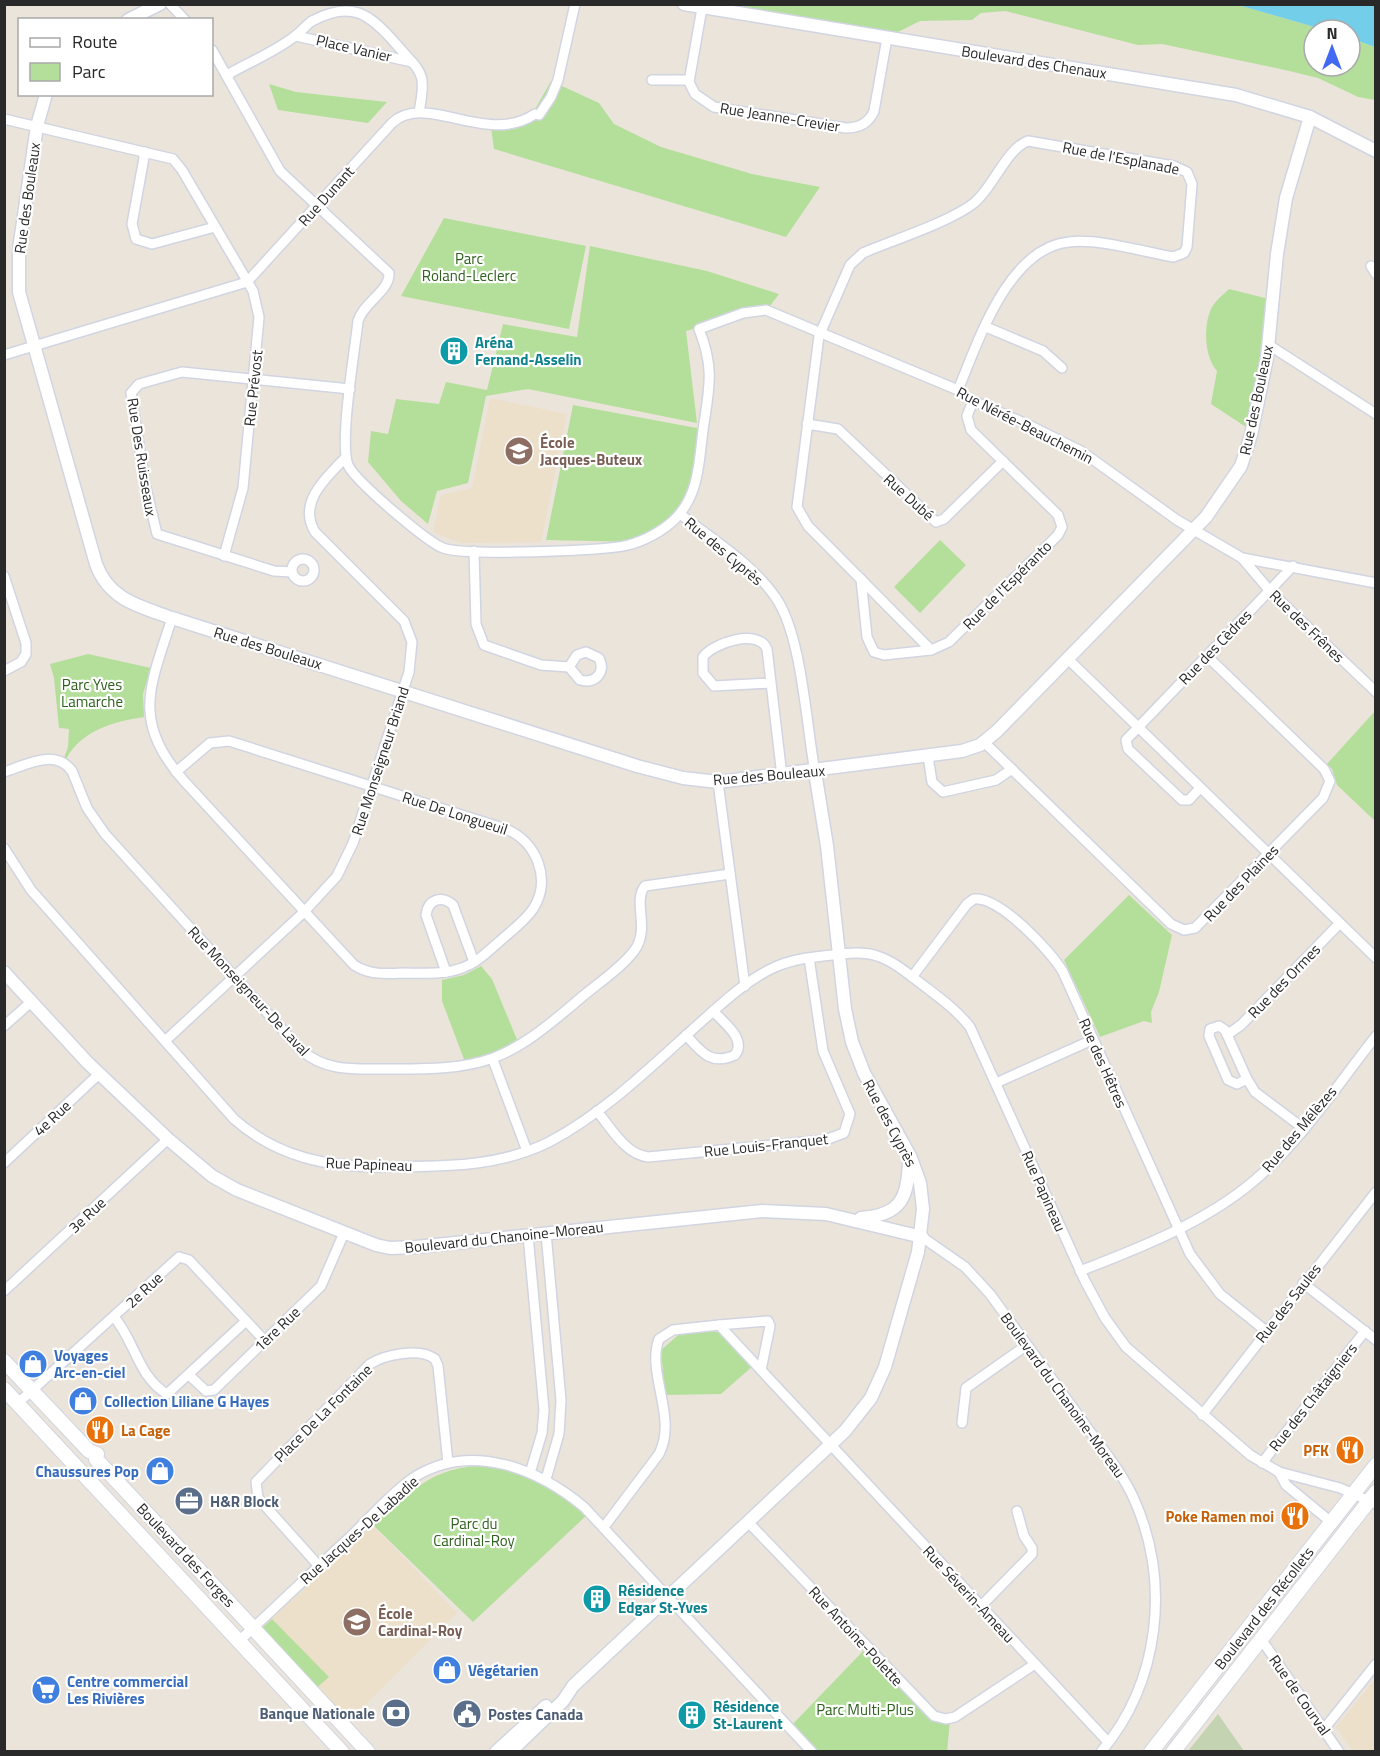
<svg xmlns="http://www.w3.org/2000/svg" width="1380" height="1756" viewBox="0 0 1380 1756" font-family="'Titillium Web',sans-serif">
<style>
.education{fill:#ece0cb}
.green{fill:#b4df9a}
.cemetery{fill:#c4d4b3}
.water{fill:#73cee9}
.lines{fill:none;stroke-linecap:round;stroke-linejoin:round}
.minor-casing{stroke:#d1d5e1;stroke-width:12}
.tertiary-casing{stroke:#d1d5e1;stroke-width:15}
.secondary-casing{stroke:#d1d5e1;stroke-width:16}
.minor{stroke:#fff;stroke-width:9}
.tertiary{stroke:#fff;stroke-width:12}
.secondary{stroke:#fff;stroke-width:14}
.labels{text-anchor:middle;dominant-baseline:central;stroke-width:4.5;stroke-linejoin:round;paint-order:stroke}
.street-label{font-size:15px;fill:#292929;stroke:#fff}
.park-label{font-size:15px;fill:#2e621d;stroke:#fff}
.culture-label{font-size:15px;font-weight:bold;fill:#0d838f;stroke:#fff;text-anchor:start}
.education-label{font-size:15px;font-weight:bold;fill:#785e54;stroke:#fff;text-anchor:start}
.shop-label{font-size:15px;font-weight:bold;fill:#366cbe;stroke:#fff;text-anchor:start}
.food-label{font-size:15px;font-weight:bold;fill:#c56008;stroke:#fff;text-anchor:end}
.service-label{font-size:15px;font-weight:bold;fill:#4e5e75;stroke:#fff;text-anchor:start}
</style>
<rect width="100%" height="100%" fill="#ebe4db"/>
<g class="education">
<polygon points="490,398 567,414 541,542 461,543 433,532 441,495 472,488"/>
<polygon points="373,1526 457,1613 345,1725 257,1632"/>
<polygon points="1375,1679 1375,1751 1353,1751 1336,1727"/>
</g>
<g class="green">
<polygon points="708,5 1238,5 1325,30 1314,30 1314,66 1350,66 1350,38 1375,47 1375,100 1358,97 1318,78 1285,70 1162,44 1138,45 1005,11 981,13 972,20 920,21 890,36"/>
<polygon points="551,81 599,103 614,124 661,147 752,174 820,187 786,237 494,149 491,127 534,111"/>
<polygon points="269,84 296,92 387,102 368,123 278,110"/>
<polygon points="444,218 586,246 569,329 401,296"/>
<polygon points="590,246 707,271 779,294 767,310 686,331 697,423 528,389 486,396 468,483 437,491 428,524 401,501 368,462 371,431 388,434 396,399 439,404 446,382 487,390 503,324 577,337"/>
<path d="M 1229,289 L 1269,299 L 1249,429 L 1211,404 L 1217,371 C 1204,356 1203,324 1212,307 C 1216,300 1224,294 1229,289 Z"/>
<polygon points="573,405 702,429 697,472 681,518 638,542 546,540"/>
<polygon points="940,540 966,565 920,613 894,587"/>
<path d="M 88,654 L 151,668 L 143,694 L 144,717 C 113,722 82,730 66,759 L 64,758 L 68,747 L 69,729 L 59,728 L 54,678 L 50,664 Z"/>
<polygon points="1375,711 1375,821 1337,785 1332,769 1327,764"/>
<polygon points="1129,895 1172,935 1159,992 1151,1012 1152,1023 1144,1021 1100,1037 1064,960"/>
<polygon points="481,966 492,979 518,1042 492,1056 465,1062 442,1001 442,980 464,975"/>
<polygon points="683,1331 727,1332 754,1365 721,1394 665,1395 661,1350"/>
<path d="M 487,1465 L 537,1474 L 588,1514 L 473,1622 L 373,1525 C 415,1489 429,1468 487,1465 Z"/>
<polygon points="272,1619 329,1677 313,1691 258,1632"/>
<polygon points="866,1648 926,1712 950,1720 947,1752 814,1751 791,1726"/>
</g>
<polygon class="cemetery" points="1218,1714 1244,1751 1188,1751"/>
<polygon class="water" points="1238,5 1375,5 1375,47 1350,38 1350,30 1325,30"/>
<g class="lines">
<g class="minor-casing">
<g id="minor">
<polyline points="170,4 185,20"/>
<path d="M 702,8 L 689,82 L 695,94 L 714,107 L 846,128 C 859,128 869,123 874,111 L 887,38"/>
<polyline points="296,36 412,62"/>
<path d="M 212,50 L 280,171 L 389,273 C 390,291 363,303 358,321 C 355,350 339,442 348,465 C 355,481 426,541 443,548 C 464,556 604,551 628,545 C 644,541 663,531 675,519 C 699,495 699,462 703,430 C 709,389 715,369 699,329 L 743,313 L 766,310 L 958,390 L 969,399 L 1031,426 L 1081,451 L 1177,520 L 1242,558 L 1376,583"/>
<path d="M 227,75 C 249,62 275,52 295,36 C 301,32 306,25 312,21 C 351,0 369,13 396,44 C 422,74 427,71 419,112"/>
<polyline points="652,80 689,80"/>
<polyline points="4,119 173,159 182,170 253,291 259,317 243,488 224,556"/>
<polyline points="145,152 132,224 136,239 152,244 215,227"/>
<polyline points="1371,266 1376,274"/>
<polyline points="986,327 1043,351 1062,368"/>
<polyline points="1269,345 1376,414"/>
<path d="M 4,355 L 247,282 L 392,123 C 426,91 486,147 535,114 L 539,115 L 551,97 L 558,80 L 575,4"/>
<path d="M 958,390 C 978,342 1008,248 1069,242 C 1096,238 1145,252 1173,257 L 1184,253 L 1187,247 L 1192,184 L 1187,172 L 1174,166 L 1028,141 C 1006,149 993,188 974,203 C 950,222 893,240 863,253 L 850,265 L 819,336 L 797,507 L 808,526 L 931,650 L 949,642 L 1058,535 L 1062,527 L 1058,515 L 971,430 L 967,416 L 973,401"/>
<polyline points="807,424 838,429 936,522 944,519 1003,461"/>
<path d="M 680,514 C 712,539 753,564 776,598 C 802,636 806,724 815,772"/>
<polyline points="474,551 476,624 484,645 541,665 569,667"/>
<polyline points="1242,558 1270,591 1376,692"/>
<circle cx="303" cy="570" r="11"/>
<polyline points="292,572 274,571 157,534 145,484 131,393 139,384 182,372 350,389"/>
<polyline points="4,576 26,643 26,654 21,662 4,671"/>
<polyline points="861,579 867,637 874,652 884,655 931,650"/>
<path d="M 172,618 C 150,687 131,720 184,781 L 354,965 C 369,975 386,974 403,973 C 423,973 444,975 462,968 C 477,963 488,951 500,941 C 511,931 524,922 533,909 C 552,880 537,842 506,829 L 229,741 L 210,743 L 176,772"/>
<path d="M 586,652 L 599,658 C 606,673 595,684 580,680 L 569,667 L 577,655 Z"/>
<polyline points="1068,659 1376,958"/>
<path d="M 771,683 L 714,686 L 703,673 L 703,657 C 713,643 758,628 767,649 L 782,776"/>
<polyline points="985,743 1171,924 1184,930 1195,928 1323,798 1330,781 1324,769 1207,656"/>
<polyline points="928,756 932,782 943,792 996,780 1012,769"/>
<path d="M 4,772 C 26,765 55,748 72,771 L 87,808 L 105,834 L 301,1050 C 325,1071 352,1069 382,1069 C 486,1070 504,1064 583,996 C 600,982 621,968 634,951 C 651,928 632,902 645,886 L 730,874"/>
<polyline points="718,782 745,986"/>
<polyline points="1200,788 1189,800 1182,800 1128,749 1126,740 1293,566"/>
<path d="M 4,848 L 31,890 L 234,1119 C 278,1158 328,1167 385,1167 C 442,1166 497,1168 549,1142 C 602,1114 648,1070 692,1030 C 717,1008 744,981 775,967 C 793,959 812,957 832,955 C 846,953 864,951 877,956 C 893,961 906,972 919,982 C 937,996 956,1009 970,1027 L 1085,1281 L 1105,1318 L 1126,1347 L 1250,1455 L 1279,1472 L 1340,1488 L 1376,1504"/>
<path d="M 446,972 L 426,915 C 428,899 442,895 453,905 L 474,962"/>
<path d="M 912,977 L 967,904 L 974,899 C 999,896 1051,951 1063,972 L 1190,1254 L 1220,1294 L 1266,1331"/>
<polyline points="4,1026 31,1002"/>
<polygon points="1219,1026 1225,1030 1247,1079 1237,1084 1228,1080 1209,1036 1210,1029"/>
<path d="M 686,1035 C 701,1052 711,1066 735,1055 C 747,1039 723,1022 713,1011"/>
<polyline points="1227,1035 1241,1025 1339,924"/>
<path d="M 165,1041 L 304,912 L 337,876 L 353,843 L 409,672 L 412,642 L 404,621 L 315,532 C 297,502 327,477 346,457"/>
<polyline points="493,1060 527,1151"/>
<polyline points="1247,1079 1255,1092 1303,1128"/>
<polyline points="996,1083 1092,1040"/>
<path d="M 597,1111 C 611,1128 625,1154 648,1157 L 825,1140 L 844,1133 L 850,1114 L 823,1051 L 809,958"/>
<polyline points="4,1163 99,1074"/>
<polyline points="546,1233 561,1400 559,1434 546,1479"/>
<polyline points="528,1235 544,1410 542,1433 530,1473"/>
<path d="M 922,1237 L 965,1267 L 990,1294 C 1021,1336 1051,1378 1081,1419 C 1099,1445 1121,1470 1134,1499 C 1171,1582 1160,1682 1101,1752"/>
<path d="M 1080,1271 C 1140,1248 1206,1222 1255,1180 C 1302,1140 1338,1084 1376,1036"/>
<polyline points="1303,1283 1376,1340"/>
<polyline points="4,1291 168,1139"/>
<path d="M 114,1317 C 135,1341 138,1377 167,1394 L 246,1321"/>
<polyline points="719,1325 768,1321 770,1326 761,1370"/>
<polyline points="189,1375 206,1391 214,1390 321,1286 344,1233"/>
<polyline points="18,1403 179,1257 189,1260 265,1341"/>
<polyline points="1202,1415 1376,1192"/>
<polyline points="962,1423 966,1388 1027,1345"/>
<polyline points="1262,1463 1365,1331"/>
<polyline points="1279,1472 1286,1485 1331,1522"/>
<polyline points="748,1522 934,1716 946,1719 955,1717 1035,1664"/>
<path d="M 604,1527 L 659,1454 C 678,1418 646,1373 659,1339 L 673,1330 L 719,1325 L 1108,1742"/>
<path d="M 319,1566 L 258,1498 L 256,1482 L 370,1364 C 384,1355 420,1347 435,1359 L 438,1366 L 448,1463"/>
<polyline points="981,1606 1032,1554 1032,1548 1024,1536 1017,1511"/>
<polyline points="1261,1639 1339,1752"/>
<path d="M 239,1641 C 276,1607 312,1572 349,1538 C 370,1518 392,1492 416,1476 C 473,1442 538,1469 584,1507 L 812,1752"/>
<polyline points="1324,1729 1376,1664"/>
</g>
</g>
<g class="tertiary-casing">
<g id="tertiary">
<polyline points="684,4 1236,95 1310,117 1376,151"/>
<polyline points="128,20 160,4"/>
<path d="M 46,94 L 37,126 L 19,249 L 19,292 L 96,564 C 109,600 139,606 172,618 L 637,766 L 683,778 L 718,782 L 962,751 L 980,745 L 997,731 L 1206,517 L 1241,466 L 1251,435 L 1267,358 L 1277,254 L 1286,198 L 1310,117"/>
<polyline points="4,972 87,1062 168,1139 212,1176 237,1190 376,1245 390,1248 416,1247 762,1211 826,1214 922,1237"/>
<path d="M 861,1218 C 902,1215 908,1197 909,1160"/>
<polyline points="496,1752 546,1706"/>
<polyline points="510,1752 563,1701 573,1686 845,1431 871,1398 885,1367 918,1252 923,1209 920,1183 911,1158 864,1073 852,1042 845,1009 827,846 815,772"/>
</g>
</g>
<g class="secondary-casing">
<g id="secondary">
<polyline points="4,1361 89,1451 97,1454 96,1459 155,1522"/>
<polyline points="4,1389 342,1752"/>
<polyline points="162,1530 368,1752"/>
<polyline points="1151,1752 1376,1465"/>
<polyline points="1173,1752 1376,1492"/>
</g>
</g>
<use href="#minor" class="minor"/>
<use href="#tertiary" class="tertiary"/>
<use href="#secondary" class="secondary"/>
</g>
<defs>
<g id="building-disc" transform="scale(1.5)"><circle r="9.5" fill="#0f9aa8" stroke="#fff"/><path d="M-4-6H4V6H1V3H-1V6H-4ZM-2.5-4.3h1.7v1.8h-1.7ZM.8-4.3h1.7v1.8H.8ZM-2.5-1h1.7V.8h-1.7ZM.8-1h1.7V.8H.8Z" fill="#fff"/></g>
<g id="school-disc" transform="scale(1.5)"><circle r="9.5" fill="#8d6e63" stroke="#fff"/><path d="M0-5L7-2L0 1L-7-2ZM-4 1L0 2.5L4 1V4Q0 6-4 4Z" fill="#fff"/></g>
<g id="shop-disc" transform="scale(1.5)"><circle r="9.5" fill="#3f7fe0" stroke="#fff"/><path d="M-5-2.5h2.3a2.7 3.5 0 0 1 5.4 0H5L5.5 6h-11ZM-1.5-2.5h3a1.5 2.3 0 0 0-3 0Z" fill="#fff"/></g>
<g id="restaurant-disc" transform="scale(1.5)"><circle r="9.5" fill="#e8710a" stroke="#fff"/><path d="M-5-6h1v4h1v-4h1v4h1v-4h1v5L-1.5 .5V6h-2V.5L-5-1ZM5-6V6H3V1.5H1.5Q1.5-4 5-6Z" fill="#fff"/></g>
<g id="office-disc" transform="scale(1.5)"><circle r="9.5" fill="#5c6f8a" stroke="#fff"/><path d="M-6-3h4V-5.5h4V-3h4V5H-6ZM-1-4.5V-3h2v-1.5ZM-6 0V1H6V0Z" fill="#fff"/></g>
<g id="supermarket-disc" transform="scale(1.5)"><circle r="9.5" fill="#3f7fe0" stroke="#fff"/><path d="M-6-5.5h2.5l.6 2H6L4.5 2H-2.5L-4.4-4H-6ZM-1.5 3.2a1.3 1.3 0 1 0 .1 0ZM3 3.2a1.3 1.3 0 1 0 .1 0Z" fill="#fff"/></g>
<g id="bank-disc" transform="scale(1.5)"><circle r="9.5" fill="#5c6f8a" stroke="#fff"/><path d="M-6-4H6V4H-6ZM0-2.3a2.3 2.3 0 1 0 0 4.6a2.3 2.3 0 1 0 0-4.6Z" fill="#fff"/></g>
<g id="civic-disc" transform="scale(1.5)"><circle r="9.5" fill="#5c6f8a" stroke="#fff"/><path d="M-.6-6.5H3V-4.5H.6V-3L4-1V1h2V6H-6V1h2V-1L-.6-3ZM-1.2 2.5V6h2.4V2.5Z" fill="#fff"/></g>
</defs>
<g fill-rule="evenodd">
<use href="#building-disc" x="454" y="351"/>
<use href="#school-disc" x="519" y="451"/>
<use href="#shop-disc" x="33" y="1364"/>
<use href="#shop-disc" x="83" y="1401"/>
<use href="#restaurant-disc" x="100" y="1430"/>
<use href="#restaurant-disc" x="1350" y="1450"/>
<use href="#shop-disc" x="160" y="1471"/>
<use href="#office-disc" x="189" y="1501"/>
<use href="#restaurant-disc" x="1295" y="1516"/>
<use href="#building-disc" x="597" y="1599"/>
<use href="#school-disc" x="357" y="1622"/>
<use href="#shop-disc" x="447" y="1670"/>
<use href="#supermarket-disc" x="46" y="1690"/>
<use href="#bank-disc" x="396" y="1713"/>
<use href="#civic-disc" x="467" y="1714"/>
<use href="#building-disc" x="692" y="1715"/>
</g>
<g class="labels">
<g class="street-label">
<text transform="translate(354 48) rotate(13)">Place Vanier</text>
<text transform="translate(1034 62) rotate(9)">Boulevard des Chenaux</text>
<text transform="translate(780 117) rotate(9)">Rue Jeanne-Crevier</text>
<text transform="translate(1121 158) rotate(11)">Rue de l'Esplanade</text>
<text transform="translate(326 196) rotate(-48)">Rue Dunant</text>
<text transform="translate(27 198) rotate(-82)">Rue des Bouleaux</text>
<text transform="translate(253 388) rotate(-84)">Rue Prévost</text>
<text transform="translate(1256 400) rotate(-78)">Rue des Bouleaux</text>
<text transform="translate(1025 425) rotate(27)">Rue Nérée-Beauchemin</text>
<text transform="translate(142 457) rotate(81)">Rue Des Ruisseaux</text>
<text transform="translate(909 497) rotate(42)">Rue Dubé</text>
<text transform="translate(724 551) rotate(40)">Rue des Cyprès</text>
<text transform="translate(1007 585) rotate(-45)">Rue de l'Espéranto</text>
<text transform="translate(1307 626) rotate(44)">Rue des Frênes</text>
<text transform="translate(1215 647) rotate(-46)">Rue des Cèdres</text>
<text transform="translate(268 648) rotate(17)">Rue des Bouleaux</text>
<text transform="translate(380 761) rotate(-72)">Rue Monseigneur Briand</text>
<text transform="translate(769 775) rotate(-5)">Rue des Bouleaux</text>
<text transform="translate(455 813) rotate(18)">Rue De Longueuil</text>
<text transform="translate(1241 883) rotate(-46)">Rue des Plaines</text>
<text transform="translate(1284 981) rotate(-46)">Rue des Ormes</text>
<text transform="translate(249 991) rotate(47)">Rue Monseigneur-De Laval</text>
<text transform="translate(1103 1063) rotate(66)">Rue des Hêtres</text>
<text transform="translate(52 1118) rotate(-43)">4e Rue</text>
<text transform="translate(890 1123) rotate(62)">Rue des Cyprès</text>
<text transform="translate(1299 1129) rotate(-50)">Rue des Mélèzes</text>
<text transform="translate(766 1145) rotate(-6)">Rue Louis-Franquet</text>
<text transform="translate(369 1164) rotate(2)">Rue Papineau</text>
<text transform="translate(1044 1191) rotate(66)">Rue Papineau</text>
<text transform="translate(87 1215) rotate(-43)">3e Rue</text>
<text transform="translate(504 1237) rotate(-6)">Boulevard du Chanoine-Moreau</text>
<text transform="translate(144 1290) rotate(-43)">2e Rue</text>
<text transform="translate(1288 1303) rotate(-52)">Rue des Saules</text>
<text transform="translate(277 1329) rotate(-44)">1ère Rue</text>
<text transform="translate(1063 1395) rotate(54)">Boulevard du Chanoine-Moreau</text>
<text transform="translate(1313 1397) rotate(-52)">Rue des Châtaigniers</text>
<text transform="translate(323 1413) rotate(-45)">Place De La Fontaine</text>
<text transform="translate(359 1530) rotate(-42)">Rue Jacques-De Labadie</text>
<text transform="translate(186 1555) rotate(47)">Boulevard des Forges</text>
<text transform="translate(969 1594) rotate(47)">Rue Séverin-Ameau</text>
<text transform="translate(1264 1608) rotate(-52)">Boulevard des Récollets</text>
<text transform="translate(856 1636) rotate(47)">Rue Antoine-Polette</text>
<text transform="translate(1300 1695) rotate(55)">Rue de Courval</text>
</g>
<g class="park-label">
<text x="469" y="258">Parc<tspan x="469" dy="17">Roland-Leclerc</tspan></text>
<text x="92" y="684">Parc Yves<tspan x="92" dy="17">Lamarche</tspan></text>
<text x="474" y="1523">Parc du<tspan x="474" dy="17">Cardinal-Roy</tspan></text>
<text x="865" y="1709">Parc Multi-Plus</text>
</g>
<g class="culture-label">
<text x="475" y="342">Aréna<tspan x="475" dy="17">Fernand-Asselin</tspan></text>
<text x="618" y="1590">Résidence<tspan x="618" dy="17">Edgar St-Yves</tspan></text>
<text x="713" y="1706">Résidence<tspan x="713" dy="17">St-Laurent</tspan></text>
</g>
<g class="education-label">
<text x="540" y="442">École<tspan x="540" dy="17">Jacques-Buteux</tspan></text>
<text x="378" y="1613">École<tspan x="378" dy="17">Cardinal-Roy</tspan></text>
</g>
<g class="shop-label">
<text x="54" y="1355">Voyages<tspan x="54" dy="17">Arc-en-ciel</tspan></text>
<text x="104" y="1401">Collection Liliane G Hayes</text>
<text x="139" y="1471" text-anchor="end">Chaussures Pop</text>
<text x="468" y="1670">Végétarien</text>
<text x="67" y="1681">Centre commercial<tspan x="67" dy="17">Les Rivières</tspan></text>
</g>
<g class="food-label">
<text x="121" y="1430" text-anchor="start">La Cage</text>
<text x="1329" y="1450">PFK</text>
<text x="1274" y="1516">Poke Ramen moi</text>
</g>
<g class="service-label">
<text x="210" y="1501">H&amp;R Block</text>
<text x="375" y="1713" text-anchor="end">Banque Nationale</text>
<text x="488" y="1714">Postes Canada</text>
</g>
</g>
<rect width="1380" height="1756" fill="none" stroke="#292929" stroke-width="12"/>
<rect x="18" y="18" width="195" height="78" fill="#ffffff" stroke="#a9a9a9" stroke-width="1.5"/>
<rect x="30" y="38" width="30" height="9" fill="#ffffff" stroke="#a9a9a9" stroke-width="1.5"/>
<text x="72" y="48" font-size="18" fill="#292929">Route</text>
<rect x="30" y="63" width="30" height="18" fill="#b4df9a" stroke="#a9a9a9" stroke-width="1.5"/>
<text x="72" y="78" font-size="18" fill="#292929">Parc</text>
<g transform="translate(1332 48)"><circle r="28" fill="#ffffff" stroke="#a9a9a9" stroke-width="1.5"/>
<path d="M0-4.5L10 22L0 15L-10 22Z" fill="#4269f1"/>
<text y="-9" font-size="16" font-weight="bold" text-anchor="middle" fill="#292929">N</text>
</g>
</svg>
